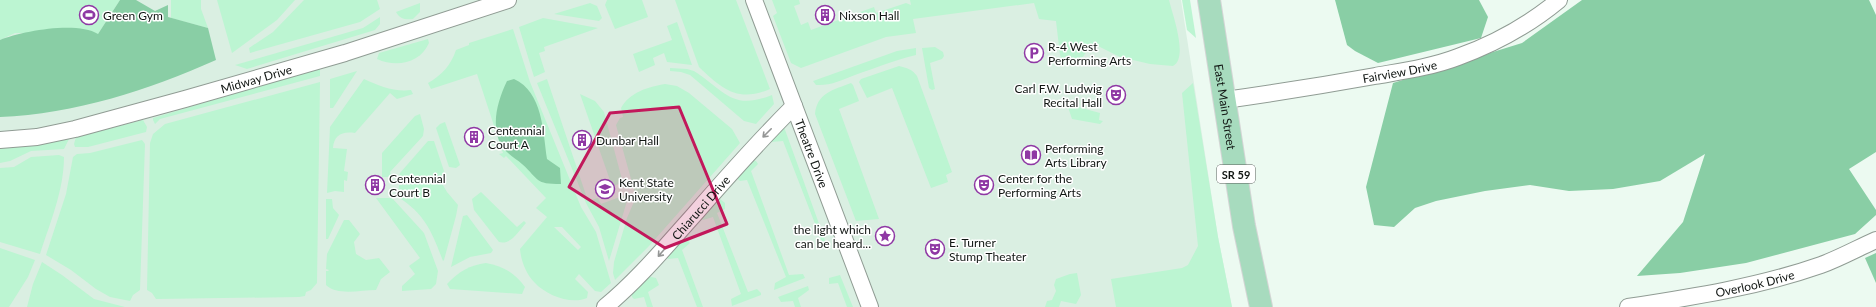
<svg xmlns="http://www.w3.org/2000/svg" width="1876" height="307" viewBox="0 0 1876 307" font-family="Lato,sans-serif">
<style>
.built{fill:#daefe2}
.green{fill:#bcf5d2;fill-rule:evenodd}
.forest{fill:#89cea5}
.lines{fill:none;stroke-linecap:round;stroke-linejoin:round}
.minor-casing{stroke:#909c94;stroke-width:18}
.primary-casing{stroke:#d4d5d5;stroke-width:24}
.minor{stroke:#fff;stroke-width:16}
.primary{stroke:#a7dbbe;stroke-width:22}
.oneway{stroke:#949695}
.marked{fill:#c2185b;fill-opacity:0.2;stroke:#c2185b;stroke-width:3;stroke-linejoin:round}
.labels{text-anchor:middle;dominant-baseline:central;stroke-width:3;stroke-linejoin:round;paint-order:stroke}
.shield{fill:#fff;stroke:#585c5a;stroke-width:1}
.shield-label{font-size:11px;font-weight:bold;fill:#111613}
.poi-label{font-size:12px;fill:#111613;stroke:#fff;text-anchor:start}
.street-label{font-size:12px;fill:#111613;stroke:#fff}
</style>
<rect width="100%" height="100%" fill="#ecfaf1"/>
<polygon class="built" points="0,0 1181,0 1218,237 1232,307 0,307"/>
<g class="green">
<polygon points="0,0 120,0 98,34 15,33 0,40"/>
<polygon points="171,0 201,0 201,9 208,28 171,18"/>
<polygon points="217,0 295,0 277,20 232,53"/>
<polygon points="304,0 377,0 380,9 360,22 250,53 249,48 273,32"/>
<polygon points="607,0 642,0 648,17 615,29 605,5"/>
<path d="M 675,0 L 736,0 L 770,89 C 738,103 722,89 699,67 Z"/>
<path d="M 772,0 L 799,0 L 800,4 L 794,6 L 801,25 L 808,22 L 811,30 L 874,7 L 876,13 L 906,3 L 911,5 L 910,0 L 1169,0 C 1172,13 1189,58 1173,66 L 1150,64 L 1120,57 L 1096,45 L 1088,50 L 1078,63 L 1064,65 L 1060,55 L 1056,21 L 1039,19 L 1034,3 L 913,19 L 916,33 L 886,37 L 801,68 L 791,63 L 773,16 L 777,13 Z"/>
<polygon points="1182,0 1190,0 1196,38 1187,30"/>
<path d="M 420,3 L 420,12 L 413,19 C 405,20 400,19 396,12 Z"/>
<polygon points="590,3 597,6 602,18 599,21 554,14"/>
<polygon points="380,17 380,24 375,30 247,69 235,65 363,28"/>
<polygon points="543,18 598,28 544,47 545,51 539,53 545,72 534,77 519,27"/>
<polygon points="677,22 692,65 667,62 664,53 653,58 655,65 639,72 633,54 672,40 667,26"/>
<path d="M 513,29 L 530,82 L 581,207 L 596,232 L 611,283 L 601,292 L 595,291 L 579,274 L 575,279 L 588,292 L 587,298 C 571,305 546,295 535,283 C 526,274 521,261 520,249 L 547,217 L 536,208 L 546,198 L 506,156 L 504,158 L 499,154 L 503,153 L 477,74 L 431,89 L 428,83 C 442,75 451,65 456,50 L 469,45 L 469,43 ZM 554,227 L 562,227 L 581,247 L 578,250 Z"/>
<path d="M 428,39 L 429,43 C 420,63 397,68 377,59 L 379,53 Z"/>
<polygon points="935,47 943,52 944,56 942,59 930,63 935,89 932,90 929,88 922,48"/>
<path d="M 916,48 L 916,55 C 895,60 875,68 855,75 C 842,80 830,86 816,85 L 813,81 L 897,51 Z"/>
<path d="M 899,66 C 907,68 912,69 917,76 L 952,172 L 946,175 L 948,182 L 931,188 L 892,88 L 867,98 L 859,82 L 861,79 Z"/>
<polygon points="320,68 320,76 160,119 155,124 153,120 153,118"/>
<path d="M 670,68 L 687,69 L 694,71 C 725,91 732,111 772,95 L 774,104 L 756,124 L 744,121 L 690,75 L 681,72 L 670,71 Z"/>
<polygon points="357,71 333,108 330,108 330,79"/>
<path d="M 364,79 C 379,86 394,92 411,90 L 413,94 L 397,99 L 390,93 L 355,133 C 342,131 334,135 333,148 L 347,149 L 344,171 L 348,172 L 347,181 L 344,180 L 344,192 L 335,191 L 327,193 L 330,127 Z"/>
<polygon points="547,79 588,201 598,198 601,204 625,195 627,201 609,261 599,227 586,203 537,83"/>
<polygon points="320,82 317,283 311,290 306,292 305,296 299,297 156,299 152,293 147,290 150,143 153,134 165,124"/>
<path d="M 851,83 L 853,85 L 859,101 L 839,109 L 879,219 L 856,221 L 815,114 C 817,93 833,90 851,83 Z"/>
<polygon points="1193,83 1218,237 1232,307 1116,307 1111,279 1182,268 1188,265 1198,246 1182,93"/>
<path d="M 665,84 L 677,86 L 689,93 L 732,129 L 740,143 L 649,246 L 615,280 L 613,273 L 614,262 L 627,218 L 636,197 L 616,125 L 620,118 L 623,117 L 621,108 C 630,92 648,87 665,84 Z"/>
<polygon points="580,94 595,101 604,112 623,183 612,186"/>
<polygon points="1067,104 1100,113 1099,120 1103,121 1100,124 1072,119"/>
<polygon points="420,114 424,129 423,136 390,172 392,177 382,177 382,153 415,116"/>
<polygon points="143,120 147,127 146,132 88,147 75,147 74,144 76,137"/>
<polygon points="445,122 460,165 456,168 449,167 436,128 440,124"/>
<polygon points="781,127 784,127 826,243 824,247 783,141 771,142 769,140"/>
<polygon points="69,139 64,149 31,151 10,161 0,163 0,146"/>
<polygon points="142,140 145,144 140,290 133,295 130,301 110,297 96,289 71,270 46,255 66,194 73,157 77,154 90,153"/>
<polygon points="428,141 434,141 444,171 443,175 440,176 399,176 400,173"/>
<path d="M 59,155 L 64,157 C 64,190 50,223 40,254 L 0,242 L 0,168 L 14,167 L 31,157 Z"/>
<polygon points="748,160 756,161 758,164 751,171 789,275 803,274 805,278 774,290 775,283 786,277 747,180 740,181 735,177"/>
<path d="M 441,182 L 447,192 L 458,205 L 456,216 L 444,260 L 443,261 C 432,232 425,214 398,197 L 399,185 Z"/>
<path d="M 481,192 L 517,227 L 524,221 L 526,223 C 518,232 511,245 499,242 L 474,210 L 472,199 Z"/>
<polygon points="376,198 392,198 424,233 438,271 436,284 431,289 402,291 402,286 415,274 409,266 420,258"/>
<polygon points="326,199 332,199 333,208 339,215 328,239 326,239"/>
<polygon points="716,199 720,199 725,203 725,209 717,213 748,292 757,289 761,293 761,295 732,306 731,299 741,294 713,217 703,220 701,218"/>
<polygon points="467,215 493,250 491,253 470,257 451,267 463,216"/>
<path d="M 344,220 L 349,220 L 360,234 L 354,242 L 356,254 L 366,260 L 379,258 L 390,272 L 381,279 L 376,290 C 361,290 337,296 326,285 L 326,271 L 328,271 L 329,270 L 326,269 L 327,254 Z"/>
<polygon points="677,239 686,239 690,243 682,250 703,307 697,307 678,258 668,259 665,254"/>
<polygon points="0,248 35,260 28,277 9,307 0,307"/>
<polygon points="42,262 62,275 94,299 125,307 27,307 33,284"/>
<path d="M 486,263 C 503,266 515,273 525,287 L 522,294 L 450,289 L 447,284 C 458,272 470,265 486,263 Z"/>
<polygon points="1077,273 1081,295 1076,304 1061,301 1059,307 1045,307 1047,301 1052,300 1056,291 1054,285 1056,279 1070,274"/>
<polygon points="840,275 853,307 847,307 838,283 829,284 829,278"/>
<polygon points="647,276 656,278 659,285 648,292 653,307 647,307 644,297 634,299 632,297 631,291"/>
<polygon points="808,286 809,290 798,298 801,307 795,307 793,301 781,302 778,297"/>
</g>
<g class="forest">
<path d="M 120,0 L 136,0 L 155,11 L 168,5 L 168,17 L 208,28 L 216,60 C 148,90 75,114 0,117 L 0,40 C 22,31 77,21 98,34 Z"/>
<polygon points="1335,0 1479,0 1488,17 1481,38 1378,63 1355,51 1347,45"/>
<polygon points="1582,0 1869,0 1876,15 1876,152 1849,169 1876,210 1876,215 1855,234 1746,263 1680,273 1637,276 1683,222 1705,154 1660,181 1613,189 1569,191 1530,185 1485,191 1436,201 1415,208 1394,227 1374,225 1366,187 1393,83 1522,43"/>
<path d="M 514,79 C 543,92 543,132 547,159 L 560,168 L 561,184 C 534,184 540,180 522,164 C 515,158 504,152 500,143 C 491,123 498,100 507,81 Z"/>
<polygon points="1876,253 1876,283 1865,258"/>
</g>
<g class="lines">
<g class="minor-casing">
<g id="minor">
<path id="s1" d="M 754,0 L 870,307"/>
<path id="s2" d="M 1225,100 C 1275,93 1325,85 1375,76 C 1403,71 1432,67 1458,57 C 1494,44 1530,24 1559,0"/>
<path id="s3" d="M 0,140 L 37,137 L 75,129 L 185,99 L 345,53 L 508,0"/>
<path id="s4" d="M 605,307 C 638,280 665,247 693,216 C 726,178 759,141 794,106"/>
<path id="s5" d="M 1628,307 C 1693,297 1758,287 1821,265 C 1840,258 1858,248 1876,240"/>
</g>
</g>
<g class="primary-casing">
<g id="primary">
<path id="s6" d="M 1209,0 L 1244,226 L 1261,307"/>
</g>
</g>
<use href="#minor" class="minor"/>
<use href="#primary" class="primary"/>
</g>
<defs><path id="oneway-shaft" d="M-6 0H5M1.5-3L5.5 0L1.5 3" fill="none" stroke-width="1.6" stroke-linecap="round" stroke-linejoin="round"/></defs>
<g class="oneway">
<use href="#oneway-shaft" transform="translate(767 133) rotate(135)"/>
<use href="#oneway-shaft" transform="translate(662 252) rotate(131)"/>
</g>
<path class="marked" d="M 679,107 L 727,224 L 665,248 L 569,187 L 610,113 Z"/>
<defs>
<g id="stadium-ring" transform="scale(1)"><circle r="9.5" fill="#fff" stroke="#8f38a4" stroke-width="1.5"/><path d="M0-5a6.5 5 0 1 0 0 10a6.5 5 0 1 0 0-10ZM-3.5-1.8h7v3.6h-7Z" fill="#8f38a4"/></g>
<g id="building-ring" transform="scale(1)"><circle r="9.5" fill="#fff" stroke="#8f38a4" stroke-width="1.5"/><path d="M-4-6H4V6H1V3H-1V6H-4ZM-2.5-4.3h1.7v1.8h-1.7ZM.8-4.3h1.7v1.8H.8ZM-2.5-1h1.7V.8h-1.7ZM.8-1h1.7V.8H.8Z" fill="#8f38a4"/></g>
<g id="parking-ring" transform="scale(1)"><circle r="9.5" fill="#fff" stroke="#8f38a4" stroke-width="1.5"/><path d="M-3.5-5.5H1a3.5 3.5 0 0 1 0 7H-1V5.5H-3.5ZM-1-3.4V-.6H.8a1.4 1.4 0 0 0 0-2.8Z" fill="#8f38a4"/></g>
<g id="theatre-ring" transform="scale(1)"><circle r="9.5" fill="#fff" stroke="#8f38a4" stroke-width="1.5"/><path d="M-5-5.5Q0-4 5-5.5V0Q5 5 0 6Q-5 5-5 0ZM-3.3-2.5H-1v1.5H-3.3ZM1-2.5H3.3v1.5H1ZM-2.8 1Q0 5.5 2.8 1Z" fill="#8f38a4"/></g>
<g id="library-ring" transform="scale(1)"><circle r="9.5" fill="#fff" stroke="#8f38a4" stroke-width="1.5"/><path d="M-6-4Q-3-5.5-.7-3.5V5Q-3 3-6 4ZM6-4Q3-5.5 .7-3.5V5Q3 3 6 4Z" fill="#8f38a4"/></g>
<g id="university-ring" transform="scale(1)"><circle r="9.5" fill="#fff" stroke="#8f38a4" stroke-width="1.5"/><path d="M0-5L7-2L0 1L-7-2ZM-4 1L0 2.5L4 1V4Q0 6-4 4Z" fill="#8f38a4"/></g>
<g id="sight-ring" transform="scale(1)"><circle r="9.5" fill="#fff" stroke="#8f38a4" stroke-width="1.5"/><path d="M0-6L1.8-2.2L6-1.7L2.9 1.2L3.7 5.4L0 3.3L-3.7 5.4L-2.9 1.2L-6-1.7L-1.8-2.2Z" fill="#8f38a4"/></g>
</defs>
<g fill-rule="evenodd">
<use href="#stadium-ring" x="89" y="15"/>
<use href="#building-ring" x="825" y="15"/>
<use href="#parking-ring" x="1034" y="53"/>
<use href="#theatre-ring" x="1116" y="95"/>
<use href="#building-ring" x="474" y="137"/>
<use href="#building-ring" x="582" y="140"/>
<use href="#library-ring" x="1031" y="155"/>
<use href="#building-ring" x="375" y="185"/>
<use href="#theatre-ring" x="984" y="185"/>
<use href="#university-ring" x="605" y="189"/>
<use href="#sight-ring" x="885" y="236"/>
<use href="#theatre-ring" x="935" y="249"/>
</g>
<g class="labels">
<rect class="shield" x="1217" y="165" width="38" height="18" rx="3"/>
<g class="shield-label">
<text x="1236" y="174">SR 59</text>
</g>
<g class="poi-label">
<text x="103" y="15">Green Gym</text>
<text x="839" y="15">Nixson Hall</text>
<text x="1048" y="46">R-4 West<tspan x="1048" dy="14">Performing Arts</tspan></text>
<text x="1102" y="88" text-anchor="end">Carl F.W. Ludwig<tspan x="1102" dy="14">Recital Hall</tspan></text>
<text x="488" y="130">Centennial<tspan x="488" dy="14">Court A</tspan></text>
<text x="596" y="140">Dunbar Hall</text>
<text x="1045" y="148">Performing<tspan x="1045" dy="14">Arts Library</tspan></text>
<text x="389" y="178">Centennial<tspan x="389" dy="14">Court B</tspan></text>
<text x="998" y="178">Center for the<tspan x="998" dy="14">Performing Arts</tspan></text>
<text x="619" y="182">Kent State<tspan x="619" dy="14">University</tspan></text>
<text x="871" y="229" text-anchor="end">the light which<tspan x="871" dy="14">can be heard...</tspan></text>
<text x="949" y="242">E. Turner<tspan x="949" dy="14">Stump Theater</tspan></text>
</g>
<g class="street-label">
<text stroke="none"><textPath href="#s2" startOffset="177">Fairview Drive</textPath></text>
<text stroke="none"><textPath href="#s3" startOffset="264">Midway Drive</textPath></text>
<text stroke="none"><textPath href="#s6" startOffset="108">East Main Street</textPath></text>
<text stroke="none"><textPath href="#s1" startOffset="164">Theatre Drive</textPath></text>
<text stroke="none"><textPath href="#s4" startOffset="138">Chiarucci Drive</textPath></text>
<text stroke="none"><textPath href="#s5" startOffset="129">Overlook Drive</textPath></text>
</g>
</g>
</svg>
